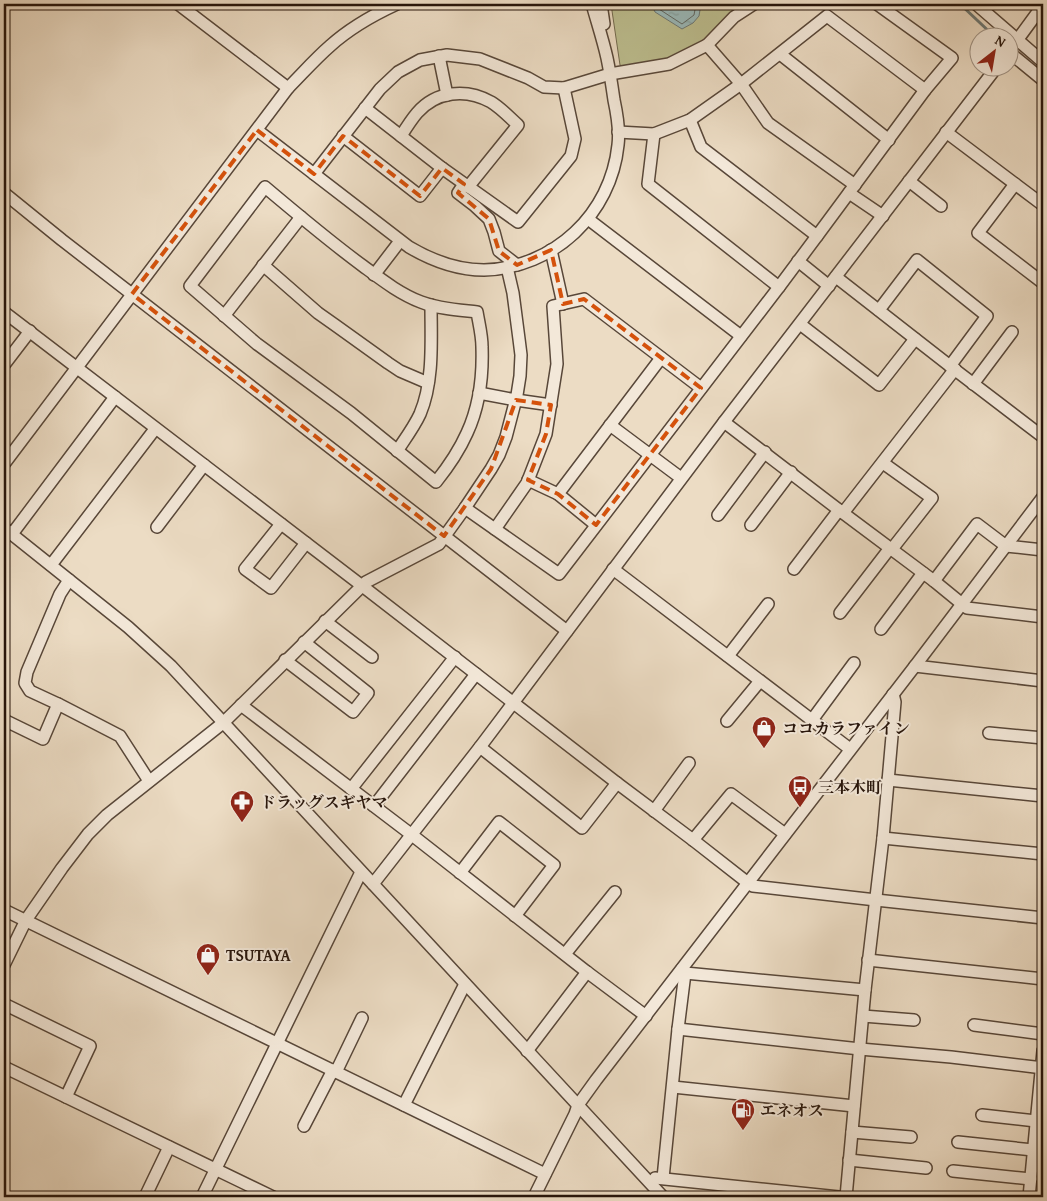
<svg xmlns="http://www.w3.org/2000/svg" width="1047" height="1201" viewBox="0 0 1047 1201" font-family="'Gentium Book Plus','Noto Serif JP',serif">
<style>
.park{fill:#bdbf90;stroke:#726a4e}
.water{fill:url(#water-ripples);stroke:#6c7875}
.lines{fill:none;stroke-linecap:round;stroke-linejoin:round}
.shore{stroke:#606863;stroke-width:1}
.stream{stroke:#6c7875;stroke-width:3}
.minor-casing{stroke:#584739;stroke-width:14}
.minor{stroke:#f3e8d9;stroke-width:11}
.marked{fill:none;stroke:#d5520c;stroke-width:4;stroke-dasharray:10 6;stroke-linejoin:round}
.labels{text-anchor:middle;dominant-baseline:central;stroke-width:4;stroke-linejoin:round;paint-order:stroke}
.poi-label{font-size:16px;font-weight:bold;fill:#27150b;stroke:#f3e8d9;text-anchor:start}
</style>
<defs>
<pattern id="water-ripples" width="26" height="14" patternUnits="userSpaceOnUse" patternTransform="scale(1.25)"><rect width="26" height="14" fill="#9ababb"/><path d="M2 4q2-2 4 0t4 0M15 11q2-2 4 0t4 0" fill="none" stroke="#859f9f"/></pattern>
</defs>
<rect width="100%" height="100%" fill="#ecdcc4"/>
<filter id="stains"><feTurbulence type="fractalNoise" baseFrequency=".004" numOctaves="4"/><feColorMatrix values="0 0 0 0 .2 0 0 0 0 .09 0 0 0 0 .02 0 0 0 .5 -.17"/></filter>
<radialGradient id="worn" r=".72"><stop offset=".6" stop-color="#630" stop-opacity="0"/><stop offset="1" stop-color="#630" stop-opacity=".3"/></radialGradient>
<polygon class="park" points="611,4 744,4 706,40 675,58 623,67 620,65"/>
<polygon class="water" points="651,4 701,4 699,16 693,23 682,29 655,12"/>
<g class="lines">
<polyline class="shore" points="657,4 659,9 682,24 694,15 696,4"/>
<polyline class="stream" points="960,4 996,38"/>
<g class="minor-casing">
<g id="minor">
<polyline points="178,4 288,88"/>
<polyline points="601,4 604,24"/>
<polyline points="976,4 1043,62"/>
<polyline points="707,45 741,84 768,123 855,185"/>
<polyline points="1010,50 1043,5"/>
<polyline points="1010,53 1043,80"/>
<polyline points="780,54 889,140"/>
<polyline points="439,56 447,95"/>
<polyline points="365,108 442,168 518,222 571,156 575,139 564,88"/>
<polyline points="690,120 701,147 817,236 925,90 952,58 877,4"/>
<path d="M 257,130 L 409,247 C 431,260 457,270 484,270 C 554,268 611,214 618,145 C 620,130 617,114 614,100 C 612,86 610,72 607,58 C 603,40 597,22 592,4"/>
<polyline points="618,132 654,134 690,120 741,84 827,16 925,90"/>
<polyline points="946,132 1043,205"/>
<polyline points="343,136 420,196 442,168"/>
<path d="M 401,136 C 406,128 411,120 417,113 C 436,91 466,88 491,102 C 501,108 509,117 518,125 L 468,187"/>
<polyline points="314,174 380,89 398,72 420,60 447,55 480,59 528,78 544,87 564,88 610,74 669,64 707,45 734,17 754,4"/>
<polyline points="909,181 941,206"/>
<polyline points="464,184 458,193 475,206 489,219 494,232 499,251 517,265"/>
<polyline points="1015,184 978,233 1043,283"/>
<path d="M 265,187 C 297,214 329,241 363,266 C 382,280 400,294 421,302 C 439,309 459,310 477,312 C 479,324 482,335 482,347 C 483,376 479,407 467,433 C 459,451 448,467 436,482 L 351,413 L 257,344 L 190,286 Z"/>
<polyline points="4,193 62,240 567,631"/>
<polyline points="849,193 883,216"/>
<polyline points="588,219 741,336"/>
<polyline points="551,250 563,304"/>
<polyline points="798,261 829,286"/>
<polyline points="263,265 318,313 335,325 388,363 400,371 428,383"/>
<polyline points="374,275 400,241"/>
<polyline points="836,277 950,366 1043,437"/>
<polyline points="779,287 817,236"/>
<polyline points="879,310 917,260 987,316 950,366"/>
<polyline points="4,312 361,585 617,783 693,840 748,883 753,886 876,900 1043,918"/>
<polyline points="224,316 301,217"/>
<polyline points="800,324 879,385 915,339"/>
<polyline points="4,365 30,331"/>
<polyline points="973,384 1012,332"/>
<polyline points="479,393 516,400 551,405"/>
<polyline points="724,422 843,513 934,581 967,608 1043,617"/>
<polyline points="610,425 681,478"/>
<path d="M 397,451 C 405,439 414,427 420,414 C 434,381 431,340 431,305"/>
<polyline points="883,463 932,498 892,549"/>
<path d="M 4,464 L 288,88 C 302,74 315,59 330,46 C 350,28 373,15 397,4"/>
<polyline points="528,480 558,494"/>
<polyline points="465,508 559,574 779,287 648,184 654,134"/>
<polyline points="843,513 955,369"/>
<polyline points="718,515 765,452"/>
<polyline points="281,524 245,569 271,588 306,543"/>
<polyline points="596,525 558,494 661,358"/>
<polyline points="751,525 791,472"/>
<polyline points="157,527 204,465"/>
<polyline points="4,528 128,627 171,666 663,1197"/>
<polyline points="495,529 527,483 546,434 557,364 553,306 584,299 701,388"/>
<polyline points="12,534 115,397"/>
<polyline points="51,565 155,429"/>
<polyline points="613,569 850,749"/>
<polyline points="794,569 839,510"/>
<polyline points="934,581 977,524 1006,546 1043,550"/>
<polyline points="840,613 890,548"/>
<polyline points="325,621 372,657"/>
<polyline points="881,629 923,573"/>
<polyline points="728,656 768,604"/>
<polyline points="285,660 353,712 368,693 304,642"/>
<polyline points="915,666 1043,681"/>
<polyline points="58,704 30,691 25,683 27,672 60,594 69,580"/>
<polyline points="241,705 412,835 587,972 646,1016"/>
<polyline points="4,720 43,739 58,704 120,736 149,781"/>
<polyline points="812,720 854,663"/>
<polyline points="727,721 760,681"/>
<polyline points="989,733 1043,738"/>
<polyline points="480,747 582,828 617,783"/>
<polyline points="888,780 1043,796"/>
<polyline points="351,789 455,657"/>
<polyline points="374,806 476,674"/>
<polyline points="654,811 689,763"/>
<polyline points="883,838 1043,854"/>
<polyline points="693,840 731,794 785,834"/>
<polyline points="460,873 499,822 554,865 515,916"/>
<polyline points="373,884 480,747 724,422 996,68"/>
<polyline points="4,910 545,1174"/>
<polyline points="565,954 615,892"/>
<polyline points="868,960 1043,979"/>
<polyline points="4,965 26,920 62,868 88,834 107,815 223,723 366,582 439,544 465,508 491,469 499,455 506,437 517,395 520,376 521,355 519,339 513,293 507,267"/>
<polyline points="685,973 865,990"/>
<polyline points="4,1004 90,1046 66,1097"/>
<polyline points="863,1016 914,1020"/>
<polyline points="974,1025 1043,1034"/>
<polyline points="678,1029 860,1049 951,1057 1043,1068"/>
<polyline points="527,1051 587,972"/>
<polyline points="4,1067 273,1197"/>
<polyline points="336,1072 362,1018"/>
<polyline points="673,1087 854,1106"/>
<polyline points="404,1105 465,984"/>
<polyline points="982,1115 1036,1121"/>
<polyline points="304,1126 333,1070"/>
<polyline points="852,1132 911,1137"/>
<polyline points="958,1142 1033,1150"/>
<polyline points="849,1160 926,1168"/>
<polyline points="953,1171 1031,1179"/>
<polyline points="655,1178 839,1197"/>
<polyline points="663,1178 678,1029 685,973 682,969"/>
<polyline points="145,1197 169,1147"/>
<polyline points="202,1197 361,872"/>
<polyline points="534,1197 575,1114 578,1105 596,1080 915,666 1043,497"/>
<polyline points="846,1197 865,990 883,838 895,702 893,694"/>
<polyline points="1029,1197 1043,1051"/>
</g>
</g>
<use href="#minor" class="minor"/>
</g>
<path class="marked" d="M 257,130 L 314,174 L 343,136 L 420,196 L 442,168 L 464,184 L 458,193 L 489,219 L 499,251 L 517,265 L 551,250 L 563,304 L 584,299 L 701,388 L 596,525 L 558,494 L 528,480 L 546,434 L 551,405 L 516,400 L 491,469 L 444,536 L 132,294 Z"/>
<defs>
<g id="shop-pin" transform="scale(1.25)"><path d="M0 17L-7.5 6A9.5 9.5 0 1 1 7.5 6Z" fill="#8f2418" stroke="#f3e8d9"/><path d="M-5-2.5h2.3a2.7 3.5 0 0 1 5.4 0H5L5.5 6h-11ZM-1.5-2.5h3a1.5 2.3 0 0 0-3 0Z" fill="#fff"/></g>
<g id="bus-pin" transform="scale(1.25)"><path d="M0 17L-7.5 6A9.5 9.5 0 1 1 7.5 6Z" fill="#8f2418" stroke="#f3e8d9"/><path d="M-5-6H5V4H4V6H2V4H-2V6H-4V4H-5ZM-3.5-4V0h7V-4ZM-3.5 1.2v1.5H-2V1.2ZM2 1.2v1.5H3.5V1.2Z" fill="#fff"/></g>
<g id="pharmacy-pin" transform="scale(1.25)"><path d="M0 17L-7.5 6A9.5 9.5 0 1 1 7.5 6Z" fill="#8f2418" stroke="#f3e8d9"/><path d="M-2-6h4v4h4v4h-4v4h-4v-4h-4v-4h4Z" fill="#fff"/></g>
<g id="fuel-pin" transform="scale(1.25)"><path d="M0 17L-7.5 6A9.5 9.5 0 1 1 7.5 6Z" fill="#8f2418" stroke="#f3e8d9"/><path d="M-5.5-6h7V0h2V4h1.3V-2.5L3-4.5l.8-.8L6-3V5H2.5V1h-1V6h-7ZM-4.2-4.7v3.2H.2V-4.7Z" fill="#fff"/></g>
</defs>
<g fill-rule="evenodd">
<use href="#shop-pin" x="764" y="728"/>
<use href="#bus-pin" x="800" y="787"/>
<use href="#pharmacy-pin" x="242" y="802"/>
<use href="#shop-pin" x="208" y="955"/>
<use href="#fuel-pin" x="743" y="1110"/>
</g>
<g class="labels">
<g class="poi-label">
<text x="782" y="728">ココカラファイン</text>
<text x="818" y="787">三本木町</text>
<text x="260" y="802">ドラッグスギヤマ</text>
<text x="226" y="955">TSUTAYA</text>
<text x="760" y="1110">エネオス</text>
</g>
</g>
<rect width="1047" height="1201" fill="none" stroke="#ecdcc4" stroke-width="20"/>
<rect x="5" y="5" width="1037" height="1191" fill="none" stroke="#27150b" stroke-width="2.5"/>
<rect x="10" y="10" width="1027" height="1181" fill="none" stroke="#27150b"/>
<g transform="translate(994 52) rotate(31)"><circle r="24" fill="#f3e8d9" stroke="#a19487"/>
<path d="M0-4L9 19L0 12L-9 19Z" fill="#8f2418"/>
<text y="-8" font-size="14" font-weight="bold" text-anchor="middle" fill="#27150b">N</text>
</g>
<rect width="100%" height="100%" filter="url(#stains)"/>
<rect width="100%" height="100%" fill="url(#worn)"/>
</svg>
